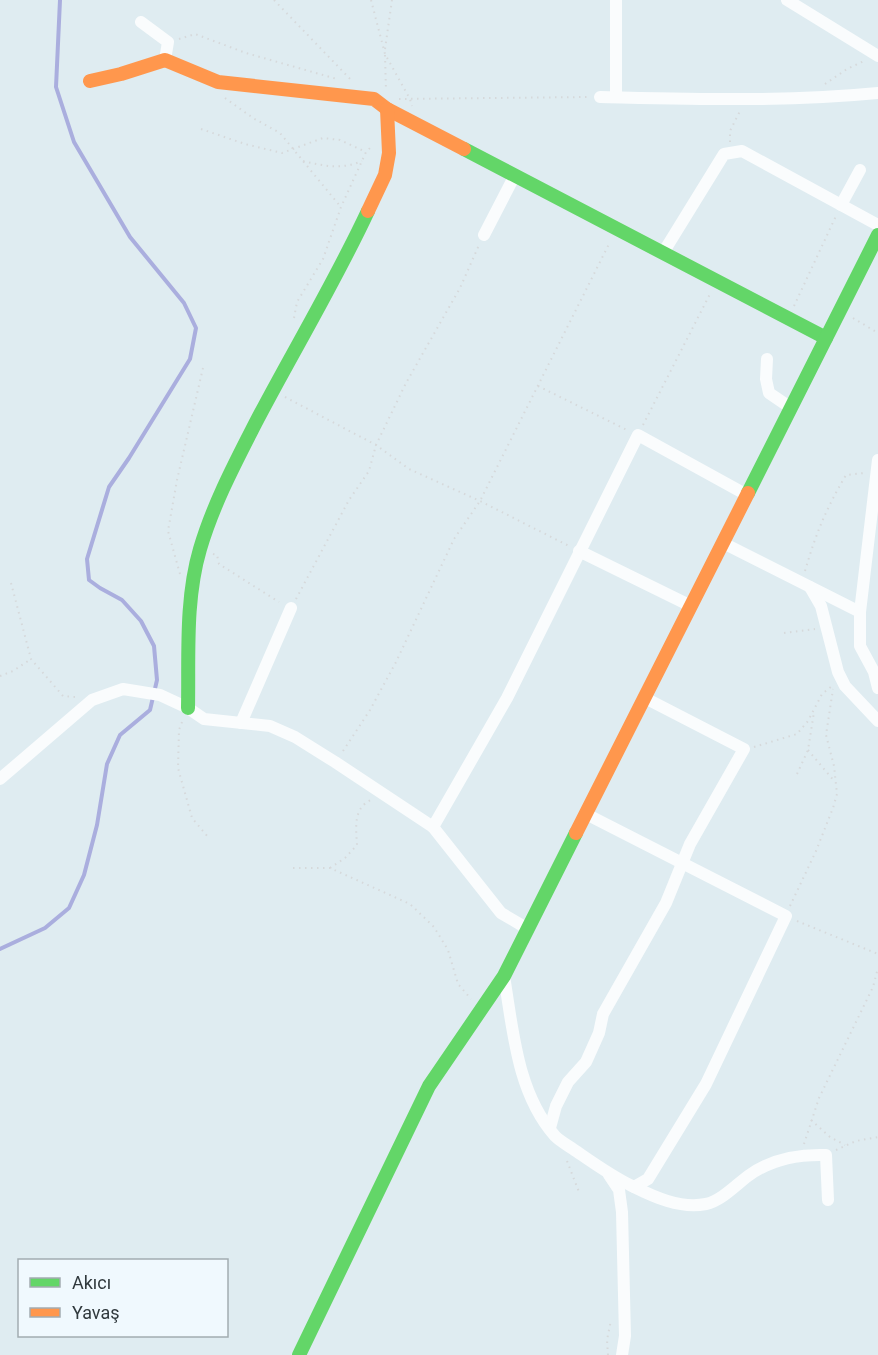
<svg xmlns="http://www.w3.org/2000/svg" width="878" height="1355" viewBox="0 0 878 1355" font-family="Roboto,sans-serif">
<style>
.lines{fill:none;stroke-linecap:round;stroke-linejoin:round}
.stream{stroke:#aaaede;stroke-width:4}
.path{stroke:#d6d9db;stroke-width:2;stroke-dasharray:1.5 4.5;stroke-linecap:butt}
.street{stroke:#fafcfd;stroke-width:12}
.fast{stroke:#63d668;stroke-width:14}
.slow{stroke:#ff974d;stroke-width:14}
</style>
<rect width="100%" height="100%" fill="#dfecf1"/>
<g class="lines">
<polyline class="stream" points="0,949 45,928 69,908 84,875 97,825 107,764 120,735 150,710 157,680 154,646 141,621 122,600 100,588 89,580 87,559 109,487 129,458 190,359 196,328 184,303 130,237 74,142 56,87 60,0"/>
<g class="path">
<polyline points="274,0 353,82"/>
<polyline points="371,0 385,54 410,99 412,106"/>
<polyline points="179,39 195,34 246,53 337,79"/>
<polyline points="385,49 392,0"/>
<polyline points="385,55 386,91"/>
<polyline points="825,84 847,69 864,61"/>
<polyline points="225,98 253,118 280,133 340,206"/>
<polyline points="399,99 589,97"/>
<polyline points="201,129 245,144 282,153 323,138 340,140 366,152"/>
<polyline points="730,142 730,131 740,111"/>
<path d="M 303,161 C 324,166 341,170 362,161"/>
<polyline points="794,306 836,216"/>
<polyline points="294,318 297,302 323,259 341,207 366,152 373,145"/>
<polyline points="853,318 878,333"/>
<polyline points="538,386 627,430"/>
<polyline points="285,397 376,445 409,469 480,501 569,546"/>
<polyline points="643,425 710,294"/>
<polyline points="213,554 217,555 219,564 279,602"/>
<path d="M 805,571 C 816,533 826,509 846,475 L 864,473"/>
<polyline points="180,574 168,531 177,480 203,368"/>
<polyline points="11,583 31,659 63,696 75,697"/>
<polyline points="296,599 349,500 369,471 376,445 406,383 460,288 479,245"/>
<polyline points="784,633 815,629"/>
<polyline points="0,676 13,671 31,659"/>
<polyline points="182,722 179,730 178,768 192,818 208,837"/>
<polyline points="754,747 797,734 808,721 822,694 832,686"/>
<polyline points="808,750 835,782"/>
<polyline points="343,751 370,710 396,662 454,539 480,501 610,242"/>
<polyline points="797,774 808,750 814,712"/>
<polyline points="293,868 330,868 410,904 434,927 448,950 458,984 471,999"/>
<path d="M 330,868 L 345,858 L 357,845 C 356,828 353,808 371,800"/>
<polyline points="790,906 816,851 833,808 837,794 834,766 826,735 833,689"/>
<polyline points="797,921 878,954"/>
<polyline points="811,1120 830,1137 845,1145"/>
<polyline points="804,1144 819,1098 873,987 878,968"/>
<polyline points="836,1150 856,1141 878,1137"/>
<polyline points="567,1161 579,1192"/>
<polyline points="608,1355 607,1340 611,1320"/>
</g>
<g class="street">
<polyline points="616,0 616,97"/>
<polyline points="787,0 878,56"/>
<polyline points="141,22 168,42 165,60"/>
<path d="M 600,97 C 693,99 786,102 878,93"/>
<polyline points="841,205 860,170"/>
<polyline points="484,235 515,175"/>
<polyline points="663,253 724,154 742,151 878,225"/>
<polyline points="767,359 766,379 769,393 791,408"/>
<polyline points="723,543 860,612 878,460"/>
<polyline points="579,551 691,606"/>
<polyline points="810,587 821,606 838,672 845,686 878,721"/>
<polyline points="860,612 860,646 874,672 878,688"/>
<polyline points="241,723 291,608"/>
<polyline points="0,779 92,700 123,689 160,695 188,708 204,719 270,726 295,737 335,762 433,827 501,913 528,929"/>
<polyline points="586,814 786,916 706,1084 648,1179 634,1187"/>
<polyline points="433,827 507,698 638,435 747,495"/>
<path d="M 504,976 C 513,1030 517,1093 555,1136 C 560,1141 567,1145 573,1149 C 592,1162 611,1176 632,1186 C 654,1197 680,1209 706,1204 C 721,1201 736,1185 748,1176 C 771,1159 797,1154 826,1155 L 828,1200"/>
<polyline points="550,1128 556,1106 568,1082 586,1062 599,1033 603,1014 666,903 690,844 744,749 645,698"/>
<polyline points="609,1175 619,1190 622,1212 625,1336 622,1355"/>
</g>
<g class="fast">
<polyline points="464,149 826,338"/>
<polyline points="748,493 878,235"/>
<path d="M 188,708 C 189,656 185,600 200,549 C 213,505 234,465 255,424 C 292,353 334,284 368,211"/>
<polyline points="299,1355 429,1086 504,976 576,833"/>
</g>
<g class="slow">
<polyline points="90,81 121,74 165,60 218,82 374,99 387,109 464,149"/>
<polyline points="368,211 385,175 389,153 387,109"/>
<polyline points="576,833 748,493"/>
</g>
</g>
<rect x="18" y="1259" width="210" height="78" fill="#f0f9fe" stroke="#a3acb1" stroke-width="1.5"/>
<rect x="30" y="1278" width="30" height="9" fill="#63d668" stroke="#a3acb1" stroke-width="1.5"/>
<text x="72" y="1289" font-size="18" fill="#30393d">Akıcı</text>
<rect x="30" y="1308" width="30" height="9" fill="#ff974d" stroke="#a3acb1" stroke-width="1.5"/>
<text x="72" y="1319" font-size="18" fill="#30393d">Yavaş</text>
</svg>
